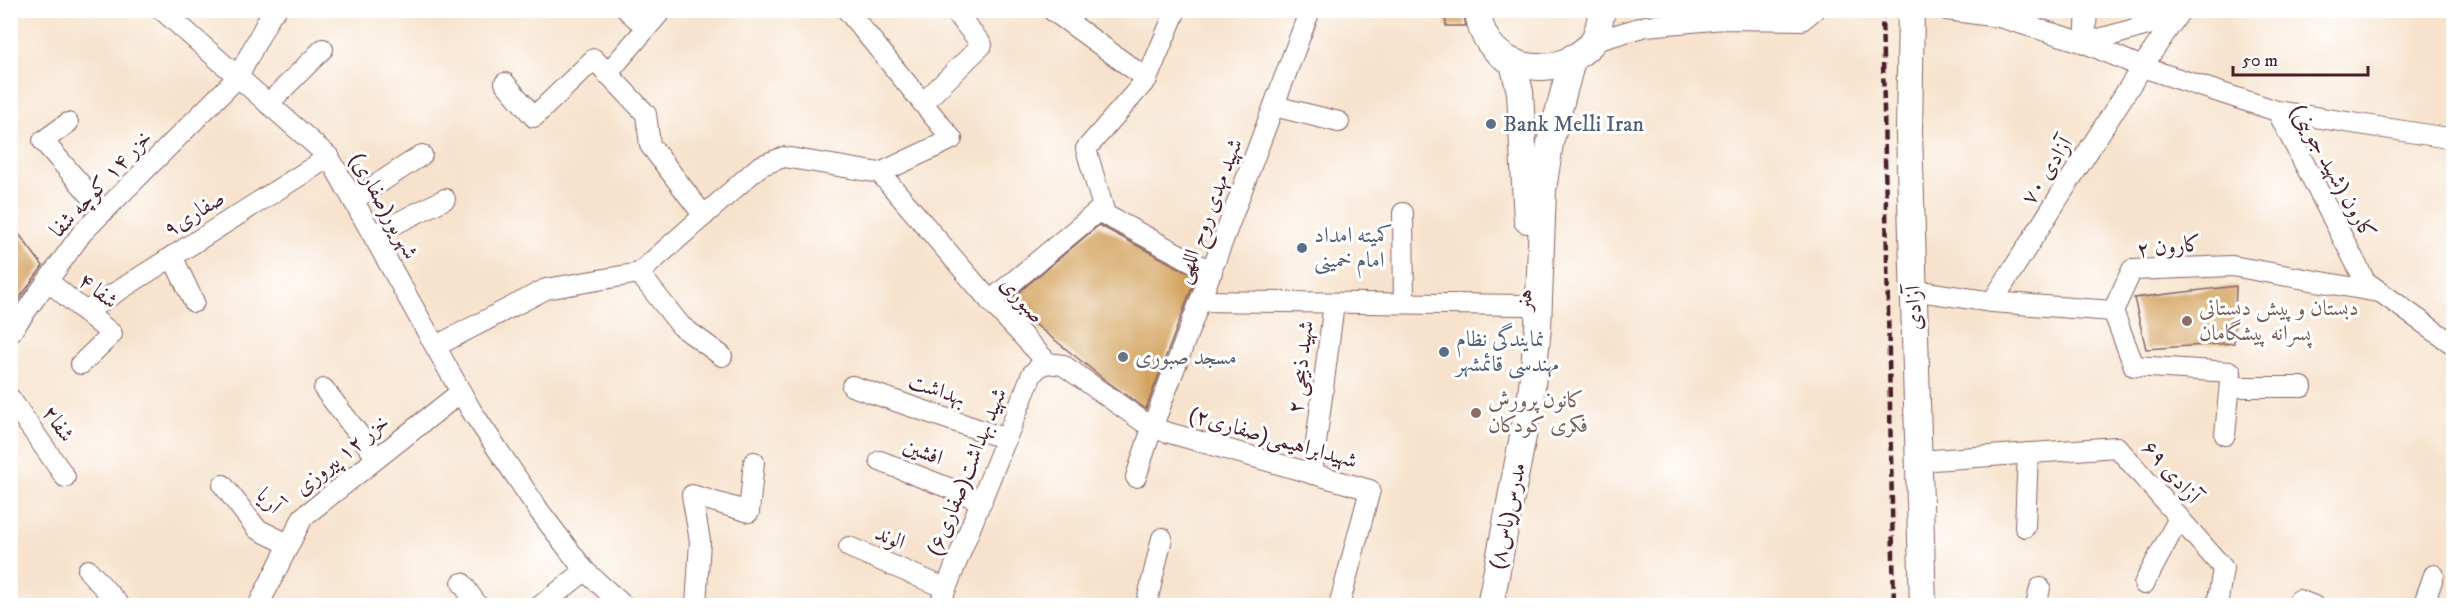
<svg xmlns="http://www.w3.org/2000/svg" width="2464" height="616" viewBox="0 0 2464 616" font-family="'IM FELL DW Pica',Amiri,serif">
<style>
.building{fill:#d3a25d}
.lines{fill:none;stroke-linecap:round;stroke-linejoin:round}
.minor-casing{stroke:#876464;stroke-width:22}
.major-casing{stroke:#876464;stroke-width:28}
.minor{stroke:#fff;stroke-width:20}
.major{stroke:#fff;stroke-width:26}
.rail{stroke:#4a1f2b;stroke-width:4.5;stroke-dasharray:9 4.5;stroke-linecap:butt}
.service-dot{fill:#5c6f8a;stroke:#fff;stroke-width:2}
.education-dot{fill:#8d6e63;stroke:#fff;stroke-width:2}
.worship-dot{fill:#6b7280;stroke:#fff;stroke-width:2}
.labels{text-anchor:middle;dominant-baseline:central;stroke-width:6;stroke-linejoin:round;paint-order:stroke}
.service-label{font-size:22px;fill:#4e5e75;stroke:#fff;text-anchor:start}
.street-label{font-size:22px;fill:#4a1f2b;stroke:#fff}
.education-label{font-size:22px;fill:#785e54;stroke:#fff;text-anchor:start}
.worship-label{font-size:22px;fill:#5b616d;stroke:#fff;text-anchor:start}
</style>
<rect width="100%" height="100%" fill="#fff"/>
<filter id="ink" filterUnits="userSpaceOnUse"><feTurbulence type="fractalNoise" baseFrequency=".0167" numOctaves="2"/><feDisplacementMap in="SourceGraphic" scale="12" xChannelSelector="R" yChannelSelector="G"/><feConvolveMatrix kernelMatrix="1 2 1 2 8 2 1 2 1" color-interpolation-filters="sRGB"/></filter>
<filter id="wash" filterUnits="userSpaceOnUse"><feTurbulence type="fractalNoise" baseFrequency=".008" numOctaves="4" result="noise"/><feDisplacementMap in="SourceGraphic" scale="24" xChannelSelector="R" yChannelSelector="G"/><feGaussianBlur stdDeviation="1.35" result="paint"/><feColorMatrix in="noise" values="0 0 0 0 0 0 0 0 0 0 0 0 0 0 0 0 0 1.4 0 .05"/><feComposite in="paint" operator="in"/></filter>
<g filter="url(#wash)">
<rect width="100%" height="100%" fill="#f7e3cd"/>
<g id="blocks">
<g class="building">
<polygon points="1445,10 1463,10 1466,26 1446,26"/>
<polygon points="10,222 43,266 19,299 10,289"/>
<polygon points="1099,225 1196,277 1146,409 1105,380 1007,302"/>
<polygon points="2236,286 2234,343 2146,349 2134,298"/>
</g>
</g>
</g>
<g filter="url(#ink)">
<use href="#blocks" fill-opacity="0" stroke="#876464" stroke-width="1.5"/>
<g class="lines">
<g class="minor-casing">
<g id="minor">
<polyline points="162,10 329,157 471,410 540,512 585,571 624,606"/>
<polyline points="627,10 647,28"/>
<polyline points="847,10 952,139 880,173"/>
<polyline points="1052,10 1147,79"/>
<polyline points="1947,10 1999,17 2085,43 2142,67 2277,111 2365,281 2454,345"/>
<polyline points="2087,10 2085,43 2176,17"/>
<polyline points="1592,42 1646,26 1724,19 1802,20 1814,10"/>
<polyline points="607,74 662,10"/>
<polyline points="505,83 534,117 594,59 646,114 650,145 704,216"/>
<polyline points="923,103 982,45 954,10"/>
<polyline points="268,104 323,49"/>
<polyline points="1274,106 1339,122"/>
<polyline points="2277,111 2454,139"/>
<polyline points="68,123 43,141 104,211"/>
<polyline points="880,173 990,301 1048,363 1063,365 1152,428 1370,490 1339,606"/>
<polyline points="353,200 422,155"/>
<polyline points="1403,213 1404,303"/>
<polyline points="1105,214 1086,149 1147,79 1176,10"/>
<polyline points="373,235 445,199"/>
<polyline points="172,256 194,302"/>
<polyline points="639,273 681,326 722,356"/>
<polyline points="48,281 112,334 81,364"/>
<polyline points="1913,290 1992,302 2113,311 2132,270 2232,266 2378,292"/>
<polyline points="990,301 1098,211 1212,272"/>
<polyline points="1200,301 1526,305"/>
<polyline points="1992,302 2142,67 2181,10"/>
<polyline points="2113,311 2134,366 2231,372 2225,435"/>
<polyline points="85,312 329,157"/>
<polyline points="10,333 82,233 238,77 271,14 276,10"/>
<polyline points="436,346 546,289 639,273 760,166 784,157 880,173"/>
<polyline points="852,386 1006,439"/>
<polyline points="2230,387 2302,387"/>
<polyline points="324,389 377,458"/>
<polyline points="10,398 65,477"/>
<polyline points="880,461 982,501"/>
<polyline points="1919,461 2117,447 2223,568 2217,606"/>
<polyline points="1312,474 1334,303"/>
<polyline points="1136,477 1152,428 1310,10"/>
<polyline points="223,485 257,529 288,544"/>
<polyline points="2025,527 2028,453"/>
<polyline points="849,547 945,588"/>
<polyline points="88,570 120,606"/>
<polyline points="462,583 478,606"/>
<polyline points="2144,584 2179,518"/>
<polyline points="2299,600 2314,606"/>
<polyline points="258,606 303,517 461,392"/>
<polyline points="540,606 585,571"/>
<polyline points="696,606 700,541 692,495 749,512 754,462"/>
<polyline points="939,606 1032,374 1040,366 1048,363"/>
<polyline points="1146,606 1162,538"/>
<polyline points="2036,606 2040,588"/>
<polyline points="2423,606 2434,575"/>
</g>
</g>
<g class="major-casing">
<g id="major">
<path d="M 1478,10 C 1481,61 1535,81 1575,57 C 1581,53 1588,48 1593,42 C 1598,33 1600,21 1602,10"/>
<polyline points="1911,10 1909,132 1923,606"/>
<polyline points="1513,63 1520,92 1527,220"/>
<polyline points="1490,606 1531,395 1538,327 1543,190 1550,143 1573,57"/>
</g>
</g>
<use href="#minor" class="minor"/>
<use href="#major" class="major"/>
<polyline class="rail" points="1882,10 1894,606"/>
</g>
</g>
<g class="service-dot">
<circle cx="1491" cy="124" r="6"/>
<circle cx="1302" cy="248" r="6"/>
<circle cx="1444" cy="352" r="6"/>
</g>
<g class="education-dot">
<circle cx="2187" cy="321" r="6"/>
<circle cx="1476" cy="413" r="6"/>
</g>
<circle class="worship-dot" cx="1123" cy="357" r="6"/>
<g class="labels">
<g class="service-label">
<text x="1503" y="124">Bank Melli Iran</text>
<text x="1314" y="235">کمیته امداد<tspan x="1314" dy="25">امام خمینی</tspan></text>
<text x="1456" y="339">نمایندگی نظام<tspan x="1456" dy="25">مهندسی قائمشهر</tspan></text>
</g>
<g class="street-label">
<text transform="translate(2047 171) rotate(-57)">آزادی ۷۰</text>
<text transform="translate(2333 172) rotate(61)">کارون (شهید جوینی)</text>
<text transform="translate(101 184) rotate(-47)">خزر ۱۴ کوچه شفا</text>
<text transform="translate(384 206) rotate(61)">شهریور(صفاری)</text>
<text transform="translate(1209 211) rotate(-69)">شهید مهدی روح اللهی</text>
<text transform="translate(194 214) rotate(-32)">صفاری۹</text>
<text transform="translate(2169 247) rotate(-6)">کارون ۲</text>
<text transform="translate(98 291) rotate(39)">شفا ۴</text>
<text transform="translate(1022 300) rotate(48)">صبوری</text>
<text transform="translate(1525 300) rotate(-88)">هنر</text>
<text transform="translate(1914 308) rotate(-92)">آزادی</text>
<text transform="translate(1301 367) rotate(-83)">شهید ذبیحی ۲</text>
<text transform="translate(937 390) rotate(19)">بهداشت</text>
<text transform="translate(58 424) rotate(55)">شفا۲</text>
<text transform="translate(1273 438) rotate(16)">شهیدابراهیمی(صفاری۲)</text>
<text transform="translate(923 452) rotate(21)">افشین</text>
<text transform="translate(342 455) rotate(-39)">خزر ۱۲ پیروزی</text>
<text transform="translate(967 472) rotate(-68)">شهید بهداشت(صفاری۶)</text>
<text transform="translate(2171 472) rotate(49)">آزادی ۶۹</text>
<text transform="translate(269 501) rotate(45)">آریا</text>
<text transform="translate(1508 516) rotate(-78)">مدرس(یاس۸)</text>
<text transform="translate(890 538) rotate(23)">الوند</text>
</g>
<g class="education-label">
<text x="2199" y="308">دبستان و پیش دبستانی<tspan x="2199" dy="25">پسرانه پیشگامان</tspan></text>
<text x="1488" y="400">کانون پرورش<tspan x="1488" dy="25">فکری کودکان</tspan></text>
</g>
<g class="worship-label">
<text x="1135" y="357">مسجد صبوری</text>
</g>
</g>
<rect width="2464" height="616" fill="none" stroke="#fff" stroke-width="36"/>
<path d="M2233 66v9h135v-9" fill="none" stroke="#4a1f2b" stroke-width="3"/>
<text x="2242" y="66" font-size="18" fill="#4a1f2b" stroke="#ffffff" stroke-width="4.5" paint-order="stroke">50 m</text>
</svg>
